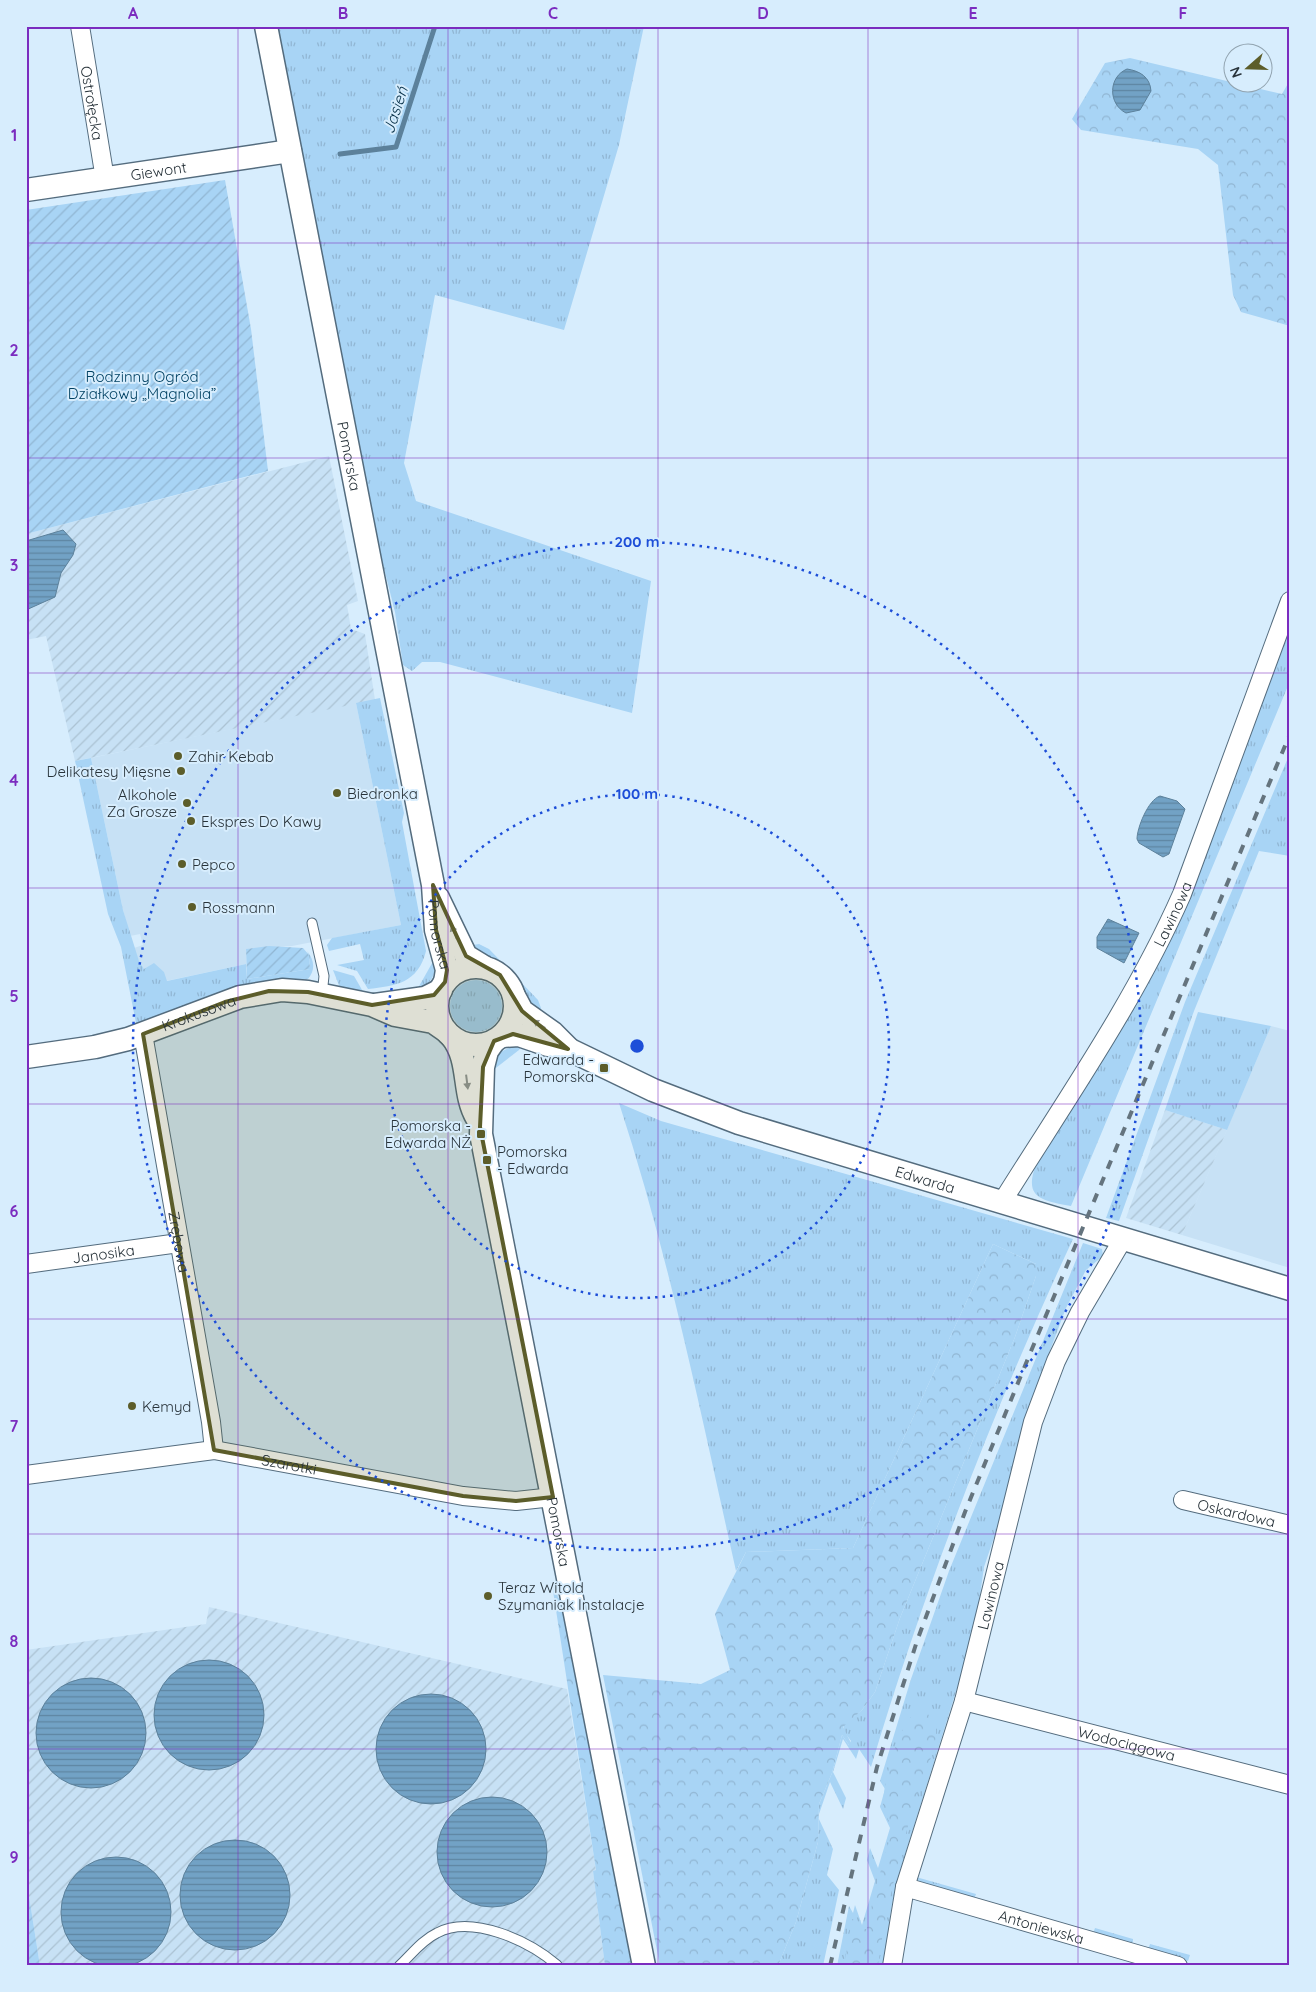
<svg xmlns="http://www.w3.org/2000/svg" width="1316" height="1992" viewBox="0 0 1316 1992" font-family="Quicksand,sans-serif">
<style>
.built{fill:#c7e1f5}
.industrial{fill:url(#industrial-furrows)}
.grass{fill:url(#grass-tufts)}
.forest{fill:url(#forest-crowns)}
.garden{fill:url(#garden-furrows)}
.water{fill:url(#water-rules);stroke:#5c819b}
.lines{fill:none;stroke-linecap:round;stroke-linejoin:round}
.stream{stroke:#5c819b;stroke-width:5}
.service-casing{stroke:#546c7e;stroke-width:11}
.minor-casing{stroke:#546c7e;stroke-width:20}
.tertiary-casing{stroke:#546c7e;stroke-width:25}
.service{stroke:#fff;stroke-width:9}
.minor{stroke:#fff;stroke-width:18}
.tertiary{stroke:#fff;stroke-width:22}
.rail{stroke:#65747e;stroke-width:4;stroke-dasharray:9 9;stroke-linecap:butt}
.oneway{fill:#94999c}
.marked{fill:#5c5d2a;fill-opacity:0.2;stroke:#5c5d2a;stroke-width:4;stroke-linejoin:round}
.grid{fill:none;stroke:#7b2cbf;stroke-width:1;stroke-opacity:0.55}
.ring{fill:none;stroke:#1d4ed8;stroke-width:2.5;stroke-dasharray:2.5 5}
.poi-dot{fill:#5c5d2a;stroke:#d7edfd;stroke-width:2}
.labels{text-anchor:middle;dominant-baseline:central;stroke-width:4;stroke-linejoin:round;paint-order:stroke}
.street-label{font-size:15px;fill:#28333a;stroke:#d7edfd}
.park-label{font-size:15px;fill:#004163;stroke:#d7edfd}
.poi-label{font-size:15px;fill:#28333a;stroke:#d7edfd;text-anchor:start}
.water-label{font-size:16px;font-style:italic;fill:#073048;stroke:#d7edfd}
.centre{fill:#1d4ed8;stroke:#d7edfd;stroke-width:2.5}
.ring-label{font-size:15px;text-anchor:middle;font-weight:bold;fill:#1d4ed8;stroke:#d7edfd;stroke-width:4;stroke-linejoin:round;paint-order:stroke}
.neatline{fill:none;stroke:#7b2cbf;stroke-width:2}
.grid-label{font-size:16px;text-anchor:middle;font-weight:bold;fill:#7b2cbf}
</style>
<defs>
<pattern id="industrial-furrows" width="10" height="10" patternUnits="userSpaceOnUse" patternTransform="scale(1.25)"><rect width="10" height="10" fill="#c7e1f5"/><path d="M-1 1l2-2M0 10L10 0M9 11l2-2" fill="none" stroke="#abc2d3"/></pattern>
<pattern id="grass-tufts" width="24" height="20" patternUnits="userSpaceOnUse" patternTransform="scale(1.25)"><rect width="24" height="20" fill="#a8d4f5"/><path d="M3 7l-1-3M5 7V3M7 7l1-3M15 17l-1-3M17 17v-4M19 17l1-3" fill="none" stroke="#91b6d3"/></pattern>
<pattern id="forest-crowns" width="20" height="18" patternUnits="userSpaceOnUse" patternTransform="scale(1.25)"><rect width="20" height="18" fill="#a8d4f5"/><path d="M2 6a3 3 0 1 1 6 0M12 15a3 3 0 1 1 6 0" fill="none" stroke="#91b6d3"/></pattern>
<pattern id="garden-furrows" width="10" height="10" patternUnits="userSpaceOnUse" patternTransform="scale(1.25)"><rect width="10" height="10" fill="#a8d4f5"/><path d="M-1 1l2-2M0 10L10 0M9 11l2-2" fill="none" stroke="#91b6d3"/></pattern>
<pattern id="water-rules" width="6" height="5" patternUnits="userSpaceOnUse" patternTransform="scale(1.25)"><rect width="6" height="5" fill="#72a2c5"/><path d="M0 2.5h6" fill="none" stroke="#5e85a1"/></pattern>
</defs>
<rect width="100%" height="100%" fill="#d7edfd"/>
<g class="built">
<polygon points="356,703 401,925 292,946 246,949 246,964 166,981 144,969 139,962 134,948 143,945 140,934 130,936 123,910 91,758"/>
<polygon points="1271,1026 1290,1031 1290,1268 1182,1235"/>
</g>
<g class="industrial">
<polygon points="329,456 358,601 347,605 351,629 365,634 375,700 75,761 46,636 26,640 26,534"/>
<polygon points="1165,1110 1227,1130 1182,1235 1126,1218"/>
<polygon points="209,1607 567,1689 596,1870 593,1871 605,1966 40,1966 26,1877 26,1650 206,1624"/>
</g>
<g class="grass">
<polygon points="275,26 644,26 619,145 564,330 435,295 404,463 416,501 651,581 632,713 440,662 422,662 412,671 403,665 395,612 370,513"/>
<path d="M 1290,619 L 1290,681 L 1071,1206 C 1039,1200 1022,1197 1038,1160 L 1108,1050 Z"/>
<path d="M 380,698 L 404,813 L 402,822 L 426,951 C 418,983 396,986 368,989 L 357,971 L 337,965 L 364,960 L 360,944 L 329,951 L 327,945 L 332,938 L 401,925 L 356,703 Z"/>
<polygon points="1290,753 1290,856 1259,851 1194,1011 1119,1221 1106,1218 1185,1002"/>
<path d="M 91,758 L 123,910 L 139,961 L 144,969 L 154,963 L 164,972 L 167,981 L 246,964 L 247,979 L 310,969 L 309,955 L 307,951 C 314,959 316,970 308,979 L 137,1028 L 121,947 L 108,914 L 75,761 Z"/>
<polygon points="479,944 489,949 538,1000 541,1008 538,1016 511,975 468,946"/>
<path d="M 435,958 C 436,972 434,979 423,988 L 418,988 Z"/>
<polygon points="333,970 354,976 365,995 340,988"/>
<circle cx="476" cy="1006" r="26"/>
<polygon points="1198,1012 1271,1026 1227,1130 1165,1110"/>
<path d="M 522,1045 L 519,1050 L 492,1071 C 491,1054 507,1046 522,1045 Z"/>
<path d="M 619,1103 L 661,1121 L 1073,1239 C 993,1410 925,1587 871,1767 L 859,1749 L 856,1759 L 843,1739 L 833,1772 L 846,1798 L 843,1809 L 830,1782 L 818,1817 L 833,1849 L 827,1875 L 839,1890 L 823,1966 L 778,1966 L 796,1922 L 818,1842 L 819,1804 L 832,1773 L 842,1735 L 849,1745 L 851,1741 L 843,1730 L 844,1725 L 862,1710 L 875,1692 L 900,1618 L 1015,1337 L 1036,1276 L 1036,1264 L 993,1244 L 853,1548 L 746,1552 L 736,1571 C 701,1414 669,1256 619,1103 Z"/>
<polygon points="1083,1243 1102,1249 1103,1256 1086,1270 1066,1308 1029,1406 1000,1520 984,1567 975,1631 898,1877 892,1904 883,1966 837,1966 849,1906 853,1913 855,1905 862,1925 875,1881 867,1860 870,1848 878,1868 890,1828 880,1807 885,1789 880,1781 911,1679 949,1571"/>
<polygon points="916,1877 976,1894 974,1900 920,1883"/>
<polygon points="1095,1928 1133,1939 1133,1942 1128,1944 1093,1934"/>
<polygon points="1150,1944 1190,1955 1188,1961 1148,1950"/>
</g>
<g class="forest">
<polygon points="1130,58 1282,94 1290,80 1290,326 1241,312 1233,295 1218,165 1198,149 1081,130 1072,119 1105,63"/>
<polygon points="993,1244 1036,1264 1036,1276 1015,1337 900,1618 875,1692 862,1710 843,1727 852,1745 849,1745 842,1735 832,1773 819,1804 818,1842 796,1922 778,1966 660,1966 603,1675 701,1684 730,1670 715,1614 746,1552 853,1548"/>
<polygon points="552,1584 555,1585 558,1597 566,1608 634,1966 605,1966 593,1871 596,1870"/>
<path d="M 921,1709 L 927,1712 L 931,1720 L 935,1720 C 941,1748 922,1774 915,1801 C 900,1854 885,1910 878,1966 L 844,1966 L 852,1919 L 856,1920 L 860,1929 L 867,1929 C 867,1923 889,1836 893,1831 C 891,1821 882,1814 883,1803 C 884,1781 899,1717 921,1709 Z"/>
</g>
<g class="garden">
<polygon points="225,180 251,329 268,471 26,534 26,210"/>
<polygon points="269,946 303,948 309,955 310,969 247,979 246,949"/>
<polygon points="26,1877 40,1966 26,1966"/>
</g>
<g class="water">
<path d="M 1127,69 C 1140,71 1150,77 1151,91 L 1140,110 L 1126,113 C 1108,104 1108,77 1127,69 Z"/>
<polygon points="63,530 76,544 73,555 61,573 55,597 26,610 26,541"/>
<path d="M 1160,796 L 1177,801 L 1185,809 L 1169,854 L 1163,857 L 1139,843 L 1137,839 C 1137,828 1148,800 1160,796 Z"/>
<polygon points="1108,919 1139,933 1124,963 1097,948 1097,937"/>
<circle cx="209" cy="1715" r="55"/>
<circle cx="91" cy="1733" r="55"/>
<circle cx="431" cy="1749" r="55"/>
<circle cx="492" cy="1852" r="55"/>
<circle cx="235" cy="1895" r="55"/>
<circle cx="116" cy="1912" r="55"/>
</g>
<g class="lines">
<polyline class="stream" points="340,154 396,147 435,26"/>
<g class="service-casing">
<g id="service">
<polyline points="312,923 324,976 322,995"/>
<path d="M 399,1966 C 411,1955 422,1940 437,1933 C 472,1914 529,1941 557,1965"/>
</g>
</g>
<g class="minor-casing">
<g id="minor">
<path id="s1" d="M 80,26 L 105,179"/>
<path id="s2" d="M 143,1034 L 211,1422 L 214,1450"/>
<path id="s3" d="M 1002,1202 C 1065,1101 1134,1003 1182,894 L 1290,601"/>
<path id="s4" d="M 26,1264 L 179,1243"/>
<path id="s5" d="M 26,1475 L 214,1450 L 463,1496 L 516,1501 L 553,1497"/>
<path id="s6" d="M 1183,1500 L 1290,1525"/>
<path id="s7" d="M 964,1701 L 1290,1785"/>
<path id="s8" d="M 905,1887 L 1178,1966"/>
<path id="s9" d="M 892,1966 L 905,1887 L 964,1701 L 1033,1422 L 1056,1361 L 1080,1312 L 1123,1239"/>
</g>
</g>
<g class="tertiary-casing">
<g id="tertiary">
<path id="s10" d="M 266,26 L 433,885 L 436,930 L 447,970 L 445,982"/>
<path id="s11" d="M 26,190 L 290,151"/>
<polyline points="438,898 466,956 484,967"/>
<circle cx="476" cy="1006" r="39"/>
<polyline points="514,996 522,1011 553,1033 568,1048"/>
<polyline points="375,1005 425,998 441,990"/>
<path id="s12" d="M 502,1036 L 519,1035 L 548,1045 L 568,1049 L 653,1090 L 739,1123 L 1290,1289"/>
<path d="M 452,1037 C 471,1061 462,1093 477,1118"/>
<path id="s13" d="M 494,1041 L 487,1051 L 483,1067 L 481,1134 L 644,1966"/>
<path id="s14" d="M 26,1057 L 95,1047 L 128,1039 L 240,997 L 282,990 L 308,992 L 372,1005 L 395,1015 L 433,1022 L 446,1031"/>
</g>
</g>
<use href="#service" class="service"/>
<use href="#minor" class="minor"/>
<use href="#tertiary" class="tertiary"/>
<polyline class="rail" points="830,1966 877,1767 917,1641 965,1512 1029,1356 1290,734"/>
</g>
<defs><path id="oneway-solid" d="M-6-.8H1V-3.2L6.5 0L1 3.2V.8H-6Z" transform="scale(1.25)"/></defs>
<g class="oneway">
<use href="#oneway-solid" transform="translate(454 932) rotate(-112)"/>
<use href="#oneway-solid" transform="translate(539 1024) rotate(-148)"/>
<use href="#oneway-solid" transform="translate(467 1082) rotate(83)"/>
</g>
<path class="marked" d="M 433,885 L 466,956 L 500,975 L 522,1011 L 568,1049 L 513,1034 L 494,1041 L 483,1067 L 480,1127 L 553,1497 L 516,1501 L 463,1496 L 214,1450 L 143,1034 L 225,1002 L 269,991 L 308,992 L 372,1005 L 434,995 L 445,982 L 447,970 L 436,930 Z"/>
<path class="grid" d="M 238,26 L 238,1966M 448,26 L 448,1966M 658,26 L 658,1966M 868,26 L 868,1966M 1078,26 L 1078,1966M 26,243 L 1290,243M 26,458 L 1290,458M 26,673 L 1290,673M 26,888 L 1290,888M 26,1104 L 1290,1104M 26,1319 L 1290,1319M 26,1534 L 1290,1534M 26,1749 L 1290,1749"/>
<g class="ring">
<circle cx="637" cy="1046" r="252"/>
<circle cx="637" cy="1046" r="504"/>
</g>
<g class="poi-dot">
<circle cx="178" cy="756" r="5"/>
<circle cx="181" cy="771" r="5"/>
<circle cx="337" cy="793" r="5"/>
<circle cx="187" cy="803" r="5"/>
<circle cx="191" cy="821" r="5"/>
<circle cx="182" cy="864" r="5"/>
<circle cx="192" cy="907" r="5"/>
<rect x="599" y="1063" width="10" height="10" rx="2.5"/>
<rect x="476" y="1129" width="10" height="10" rx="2.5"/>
<rect x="482" y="1155" width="10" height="10" rx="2.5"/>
<circle cx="132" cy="1406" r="5"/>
<circle cx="488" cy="1596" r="5"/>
</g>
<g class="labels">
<g class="street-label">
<text stroke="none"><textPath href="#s1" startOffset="78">Ostrołęcka</textPath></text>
<text stroke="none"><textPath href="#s11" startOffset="134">Giewont</textPath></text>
<text stroke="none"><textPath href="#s10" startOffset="438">Pomorska</textPath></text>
<text stroke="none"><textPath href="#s3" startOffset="335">Lawinowa</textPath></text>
<text stroke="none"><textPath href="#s10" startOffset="925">Pomorska</textPath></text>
<text stroke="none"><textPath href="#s14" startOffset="179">Krokusowa</textPath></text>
<text stroke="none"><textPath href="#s12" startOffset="449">Edwarda</textPath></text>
<text stroke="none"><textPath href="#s2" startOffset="211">Zrębowa</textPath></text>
<text stroke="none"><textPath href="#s4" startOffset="78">Janosika</textPath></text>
<text stroke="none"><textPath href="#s5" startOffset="266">Szarotki</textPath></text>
<text stroke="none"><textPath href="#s6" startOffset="55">Oskardowa</textPath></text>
<text stroke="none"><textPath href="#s13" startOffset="501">Pomorska</textPath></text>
<text stroke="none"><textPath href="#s9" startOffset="384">Lawinowa</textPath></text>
<text stroke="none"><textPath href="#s7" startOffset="168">Wodociągowa</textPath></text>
<text stroke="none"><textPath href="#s8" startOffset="142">Antoniewska</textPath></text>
</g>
<g class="park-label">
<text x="142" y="376">Rodzinny Ogród<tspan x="142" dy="17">Działkowy „Magnolia”</tspan></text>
</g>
<g class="poi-label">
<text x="188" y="756">Zahir Kebab</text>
<text x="171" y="771" text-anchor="end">Delikatesy Mięsne</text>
<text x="347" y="793">Biedronka</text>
<text x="177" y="794" text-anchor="end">Alkohole<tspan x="177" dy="17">Za Grosze</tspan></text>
<text x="201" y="821">Ekspres Do Kawy</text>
<text x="192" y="864">Pepco</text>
<text x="202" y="907">Rossmann</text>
<text x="594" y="1059" text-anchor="end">Edwarda -<tspan x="594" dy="17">Pomorska</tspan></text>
<text x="471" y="1125" text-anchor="end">Pomorska -<tspan x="471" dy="17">Edwarda NŻ</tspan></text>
<text x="497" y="1151">Pomorska<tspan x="497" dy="17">- Edwarda</tspan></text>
<text x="142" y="1406">Kemyd</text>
<text x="498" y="1587">Teraz Witold<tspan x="498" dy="17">Szymaniak Instalacje</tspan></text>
</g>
<g class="water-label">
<text transform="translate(395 110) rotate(-72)">Jasień</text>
</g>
</g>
<circle cx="637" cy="1046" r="8" class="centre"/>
<g class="ring-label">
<text x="637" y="547">200 m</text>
<text x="637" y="799">100 m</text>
</g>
<rect width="1316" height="1992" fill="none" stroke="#d7edfd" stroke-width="55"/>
<g transform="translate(1248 68) rotate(250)"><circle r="24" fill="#d7edfd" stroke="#91a3af"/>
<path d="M0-4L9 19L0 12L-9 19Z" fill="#5c5d2a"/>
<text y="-8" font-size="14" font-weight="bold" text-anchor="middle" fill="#28333a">N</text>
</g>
<rect x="28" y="28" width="1260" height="1936" class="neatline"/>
<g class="grid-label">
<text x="133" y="19">A</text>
<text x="343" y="19">B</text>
<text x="553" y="19">C</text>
<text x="763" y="19">D</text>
<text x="973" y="19">E</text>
<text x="1183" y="19">F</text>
<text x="14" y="141">1</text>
<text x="14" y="356">2</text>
<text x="14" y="571">3</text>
<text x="14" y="786">4</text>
<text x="14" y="1002">5</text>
<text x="14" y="1217">6</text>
<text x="14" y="1432">7</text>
<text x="14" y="1647">8</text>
<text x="14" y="1863">9</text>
</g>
</svg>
